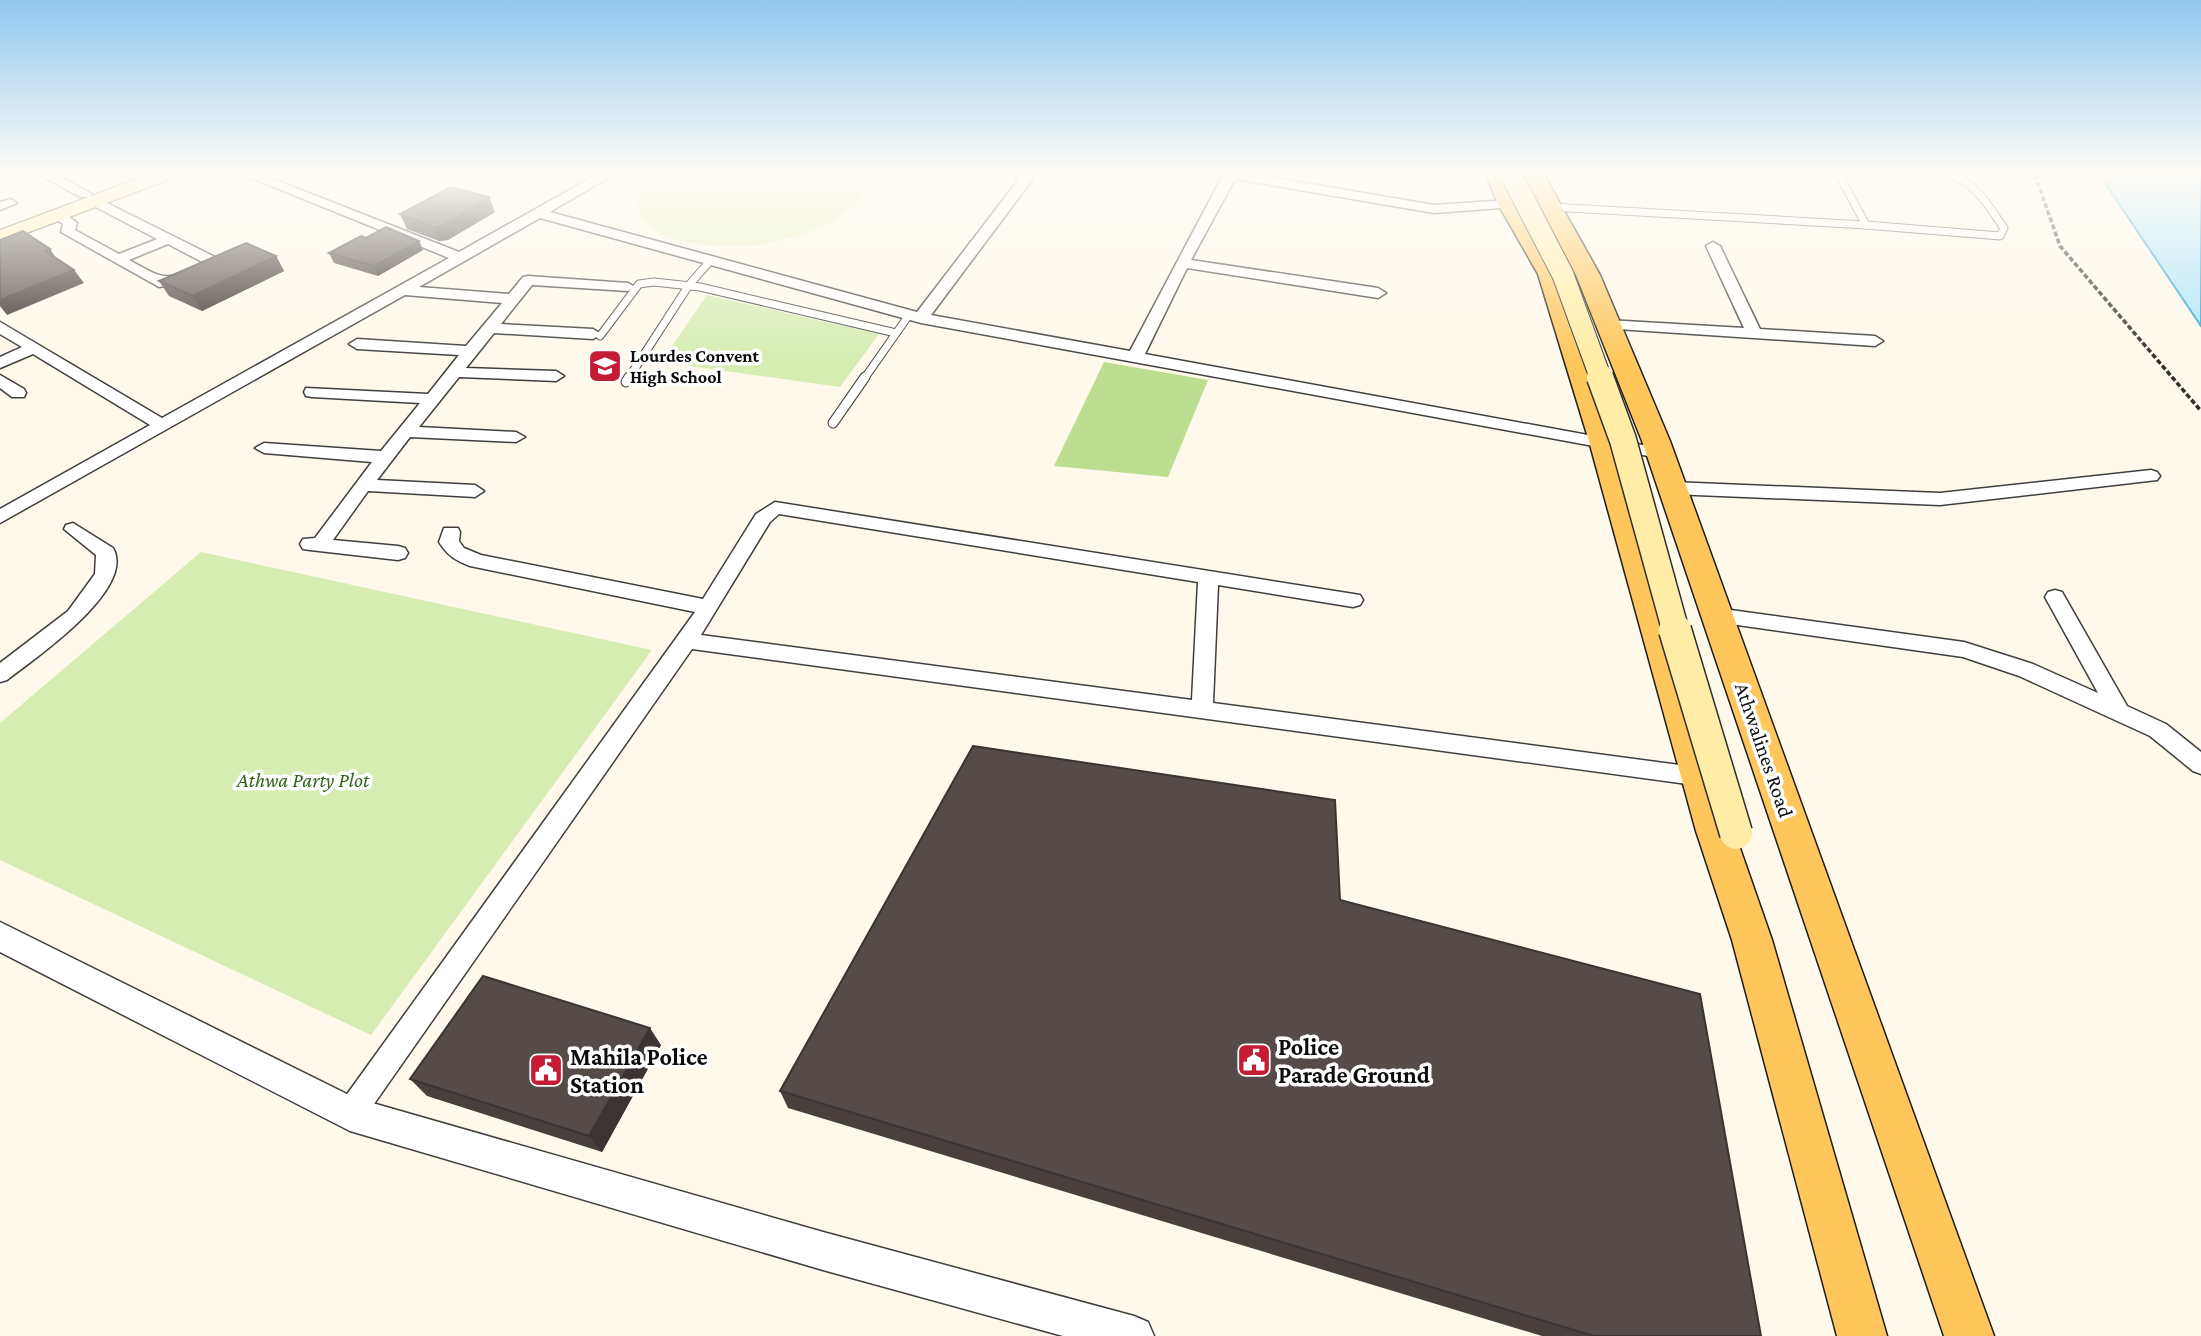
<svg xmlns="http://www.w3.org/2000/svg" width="2201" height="1336" viewBox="0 0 2201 1336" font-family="'Crimson Pro',serif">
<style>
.green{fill:#d6ecb2}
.forest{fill:#bbde90}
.pitch{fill:#e7f2c5}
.water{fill:#ace5fa;stroke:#2ea4d6;stroke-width:2}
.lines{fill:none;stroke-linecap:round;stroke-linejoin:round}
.service-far1-casing{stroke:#3f3f3f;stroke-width:9}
.service-casing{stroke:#3f3f3f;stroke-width:11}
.minor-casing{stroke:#3f3f3f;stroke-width:3}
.tertiary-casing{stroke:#3f3f3f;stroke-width:3}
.secondary-casing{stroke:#2e2e2e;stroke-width:2}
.primary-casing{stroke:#1d1d1d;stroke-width:3}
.path{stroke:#2e2e2e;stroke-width:3.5;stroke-dasharray:5 2.5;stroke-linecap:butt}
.service-far1{stroke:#fff;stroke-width:7}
.service{stroke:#fff;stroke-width:9}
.minor{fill:#fff;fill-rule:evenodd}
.tertiary{fill:#fff;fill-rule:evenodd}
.secondary{fill:#ffeca6;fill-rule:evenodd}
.primary{fill:#ffc65b;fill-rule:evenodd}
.secondary-bridge-far2-casing{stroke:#2e2e2e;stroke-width:23;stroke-linecap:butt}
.secondary-bridge-far1-casing{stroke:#2e2e2e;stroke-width:29;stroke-linecap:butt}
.secondary-bridge-casing{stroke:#2e2e2e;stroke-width:35;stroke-linecap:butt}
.secondary-bridge-far2{stroke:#ffeca6;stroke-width:21}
.secondary-bridge-far1{stroke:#ffeca6;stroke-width:26}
.secondary-bridge{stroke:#ffeca6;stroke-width:32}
.wall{fill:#49403e}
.shaded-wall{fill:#3c3432}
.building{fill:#554b48;stroke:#3c3432;stroke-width:2}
.labels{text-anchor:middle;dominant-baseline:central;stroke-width:7;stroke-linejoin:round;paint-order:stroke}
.far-poi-label{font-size:18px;font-weight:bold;fill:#0c0c0c;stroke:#fff;text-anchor:start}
.street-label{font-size:21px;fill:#0c0c0c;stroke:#fff}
.park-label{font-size:21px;font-style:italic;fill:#316718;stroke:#fff}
.near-poi-label{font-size:24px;font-weight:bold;fill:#0c0c0c;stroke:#fff;text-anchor:start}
</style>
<rect width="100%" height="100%" fill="#fff9eb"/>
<g class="green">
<polygon points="707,295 879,334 840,387 661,362"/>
<polygon points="201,552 652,650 371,1035 0,860 0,723"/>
</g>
<polygon class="forest" points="1104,362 1208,380 1168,477 1054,466"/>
<path class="pitch" d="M 654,175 L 863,175 C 863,180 864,187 863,191 C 860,202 846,212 837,218 C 814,233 784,241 756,245 C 725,248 651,247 639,211 C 634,196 643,185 654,175 Z"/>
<polygon class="water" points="2100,175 2201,175 2201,326 2109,189"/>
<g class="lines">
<g class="service-far1-casing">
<g id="service-far1">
<polyline points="1839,175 1866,225"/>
<path d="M 1551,207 L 1866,225 L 2000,236 L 2004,228 C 1989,207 1977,184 1952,175"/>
<polyline points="600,336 639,284 654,282 700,287 896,333"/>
<polyline points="628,379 689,285 710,261"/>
<polyline points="864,379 909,315"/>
</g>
</g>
<g class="service-casing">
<g id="service">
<polyline points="626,382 629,377"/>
<polyline points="833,423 865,377"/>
</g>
</g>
<g class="minor-casing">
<g id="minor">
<polygon points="40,175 57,175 92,194 90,197 80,197"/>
<polygon points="244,175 263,175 459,252 596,175 613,175 550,212 917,312 1019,179 1013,175 1032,175 1032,180 931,315 1130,351 1223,175 1258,175 1434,205 1509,200 1514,201 1514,207 1434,213 1235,179 1191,260 1378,288 1386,293 1378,298 1187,268 1145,354 1659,448 1668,453 1659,458 921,323 540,218 419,287 509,294 523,277 528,276 628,283 635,287 628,291 532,285 501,324 593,329 601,334 593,339 494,333 466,368 556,371 564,376 556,381 459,377 419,427 516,432 525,437 516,442 410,437 377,480 475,485 484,491 475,497 368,491 333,540 398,546 405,548 408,553 405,558 398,560 310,550 303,549 300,544 303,539 315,538 372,462 264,453 255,448 264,443 381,451 420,403 312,397 306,396 304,392 306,388 428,394 459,355 357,349 349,344 357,339 466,346 502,303 405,295 0,523 0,509 150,425 33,354 0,368 0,357 22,347 0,334 0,322 162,418 449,258"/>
<path d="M 95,197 L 215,257 L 219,265 L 182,284 L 159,287 L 61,232 L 63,224 L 53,218 L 53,212 L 63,212 L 77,223 L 75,230 L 119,254 L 157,239 L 90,204 L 90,198 ZM 168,244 L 204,263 C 165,281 167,281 129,260 Z"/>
<polygon points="10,199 17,203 0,210 0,202"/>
<polygon points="1713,242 1720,246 1760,329 1875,336 1883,341 1875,346 1602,328 1600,325 1602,322 1608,320 1744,328 1706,246"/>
<polygon points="0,375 24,389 26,393 24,397 12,397 0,388"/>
<polygon points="2151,470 2157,472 2160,476 2157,480 1940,505 1672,494 1663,488 1672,482 1940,493"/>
<path d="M 775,502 L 1360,595 L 1363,600 L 1360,605 L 1353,607 L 1218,585 L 1213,703 L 1702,768 L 1710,771 L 1713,777 L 1710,783 L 1702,786 L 692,649 L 360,1124 L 350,1128 L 340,1124 L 336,1114 L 340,1104 L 695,612 L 470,566 C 455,560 448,556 439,542 L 444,528 L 458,528 L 460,532 L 459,541 L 464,548 L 481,555 L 703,599 L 756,514 ZM 779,514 L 1198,582 L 1192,700 L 701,635 L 770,522 Z"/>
<path d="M 73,523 L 113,548 C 137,589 34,659 7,680 L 0,682 L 0,663 L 68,611 L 95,574 L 96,555 L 64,529 L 66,525 Z"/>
<polygon points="2055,590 2062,592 2127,706 2166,724 2201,752 2201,774 2193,771 2150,736 2019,676 1963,657 1716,622 1709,620 1706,615 1709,610 1716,608 1964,642 2033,664 2098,693 2045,597 2048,592"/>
</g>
</g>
<g class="tertiary-casing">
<polygon id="tertiary" points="0,922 355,1098 823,1232 1134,1316 1148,1322 1154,1336 1063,1336 823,1270 350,1131 0,952"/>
</g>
<g class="secondary-casing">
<polygon id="secondary" points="147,175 173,175 171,179 0,243 0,230"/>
</g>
<g class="primary-casing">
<g id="primary">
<polygon points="1486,175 1506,175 1520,204 1562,274 1617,441 1734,831 1772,940 1887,1336 1837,1336 1732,940 1696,831 1589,441 1538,274 1498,204"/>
<polygon points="1524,175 1544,175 1600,275 1670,441 1994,1336 1944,1336 1642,441 1576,275"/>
</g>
</g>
<polyline class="path" points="2035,175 2060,246 2201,411"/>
<use href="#service-far1" class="service-far1"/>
<use href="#service" class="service"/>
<use href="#minor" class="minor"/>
<use href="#tertiary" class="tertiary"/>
<use href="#secondary" class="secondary"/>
<use href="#primary" class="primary"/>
<g class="secondary-bridge-far2-casing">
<polyline id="secondary-bridge-far2" points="1511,175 1563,275 1601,379"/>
</g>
<g class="secondary-bridge-far1-casing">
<polyline id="secondary-bridge-far1" points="1600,377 1623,440 1676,632"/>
</g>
<g class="secondary-bridge-casing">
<polyline id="secondary-bridge" points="1675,630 1736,833"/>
</g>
<use href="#secondary-bridge-far2" class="secondary-bridge-far2"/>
<use href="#secondary-bridge-far1" class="secondary-bridge-far1"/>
<use href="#secondary-bridge" class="secondary-bridge"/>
</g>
<g class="wall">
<polygon points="495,212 448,240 439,241 407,229 400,214"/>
<polygon points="366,238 419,241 423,250 378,276 334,263 329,253"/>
<polygon points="276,256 284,271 202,311 169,296 159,281"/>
<polygon points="1340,900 1761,1336 1542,1336 788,1108 780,1091"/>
<polygon points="661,1045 602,1152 427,1096 410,1079"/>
</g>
<g class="shaded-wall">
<polygon points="489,197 495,212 448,240 439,241 433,227"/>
<polygon points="419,241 423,250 378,276 374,266"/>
<polygon points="50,249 59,262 45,251"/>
<polygon points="276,256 284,271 202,311 193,296"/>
<polygon points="74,270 84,283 7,315 0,306 0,300"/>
<polygon points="650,1028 661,1045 602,1152 589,1136"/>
</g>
<g class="building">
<polygon points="451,187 489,197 442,226 433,227 400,214"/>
<polygon points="386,227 419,241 374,266 329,253 361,236 366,238"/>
<polygon points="23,231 50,249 45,251 74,270 0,300 0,240"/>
<polygon points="246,243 276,256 193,296 159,281"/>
<polygon points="973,746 1335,800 1340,900 1700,994 1761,1336 1594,1336 780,1091"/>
<polygon points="483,976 650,1028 589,1136 410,1079"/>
</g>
<linearGradient id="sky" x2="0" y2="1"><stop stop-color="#90c8ef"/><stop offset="0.48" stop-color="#fffcf6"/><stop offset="1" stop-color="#fffcf6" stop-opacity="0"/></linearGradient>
<rect width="2201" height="362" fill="url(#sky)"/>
<defs>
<g id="school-square" transform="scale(1.75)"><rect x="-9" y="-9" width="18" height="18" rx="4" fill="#c51b34" stroke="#fff"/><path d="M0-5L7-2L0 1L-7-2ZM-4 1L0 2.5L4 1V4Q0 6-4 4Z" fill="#fff"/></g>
<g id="civic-square" transform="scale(1.75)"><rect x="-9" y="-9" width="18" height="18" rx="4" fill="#c51b34" stroke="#fff"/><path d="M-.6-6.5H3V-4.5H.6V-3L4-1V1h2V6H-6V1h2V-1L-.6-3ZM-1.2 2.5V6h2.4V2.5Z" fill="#fff"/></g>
</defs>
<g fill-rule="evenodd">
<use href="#school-square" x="605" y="366"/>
<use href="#civic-square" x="1254" y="1060"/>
<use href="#civic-square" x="546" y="1070"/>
</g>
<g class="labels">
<g class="far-poi-label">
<text x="630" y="356">Lourdes Convent<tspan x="630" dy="21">High School</tspan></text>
</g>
<g class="street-label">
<text transform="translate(1764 750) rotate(71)">Athwalines Road</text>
</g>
<g class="park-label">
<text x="303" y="780">Athwa Party Plot</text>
</g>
<g class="near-poi-label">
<text x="1278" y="1046">Police<tspan x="1278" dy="28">Parade Ground</tspan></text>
<text x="570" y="1056">Mahila Police<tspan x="570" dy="28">Station</tspan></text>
</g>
</g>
</svg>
